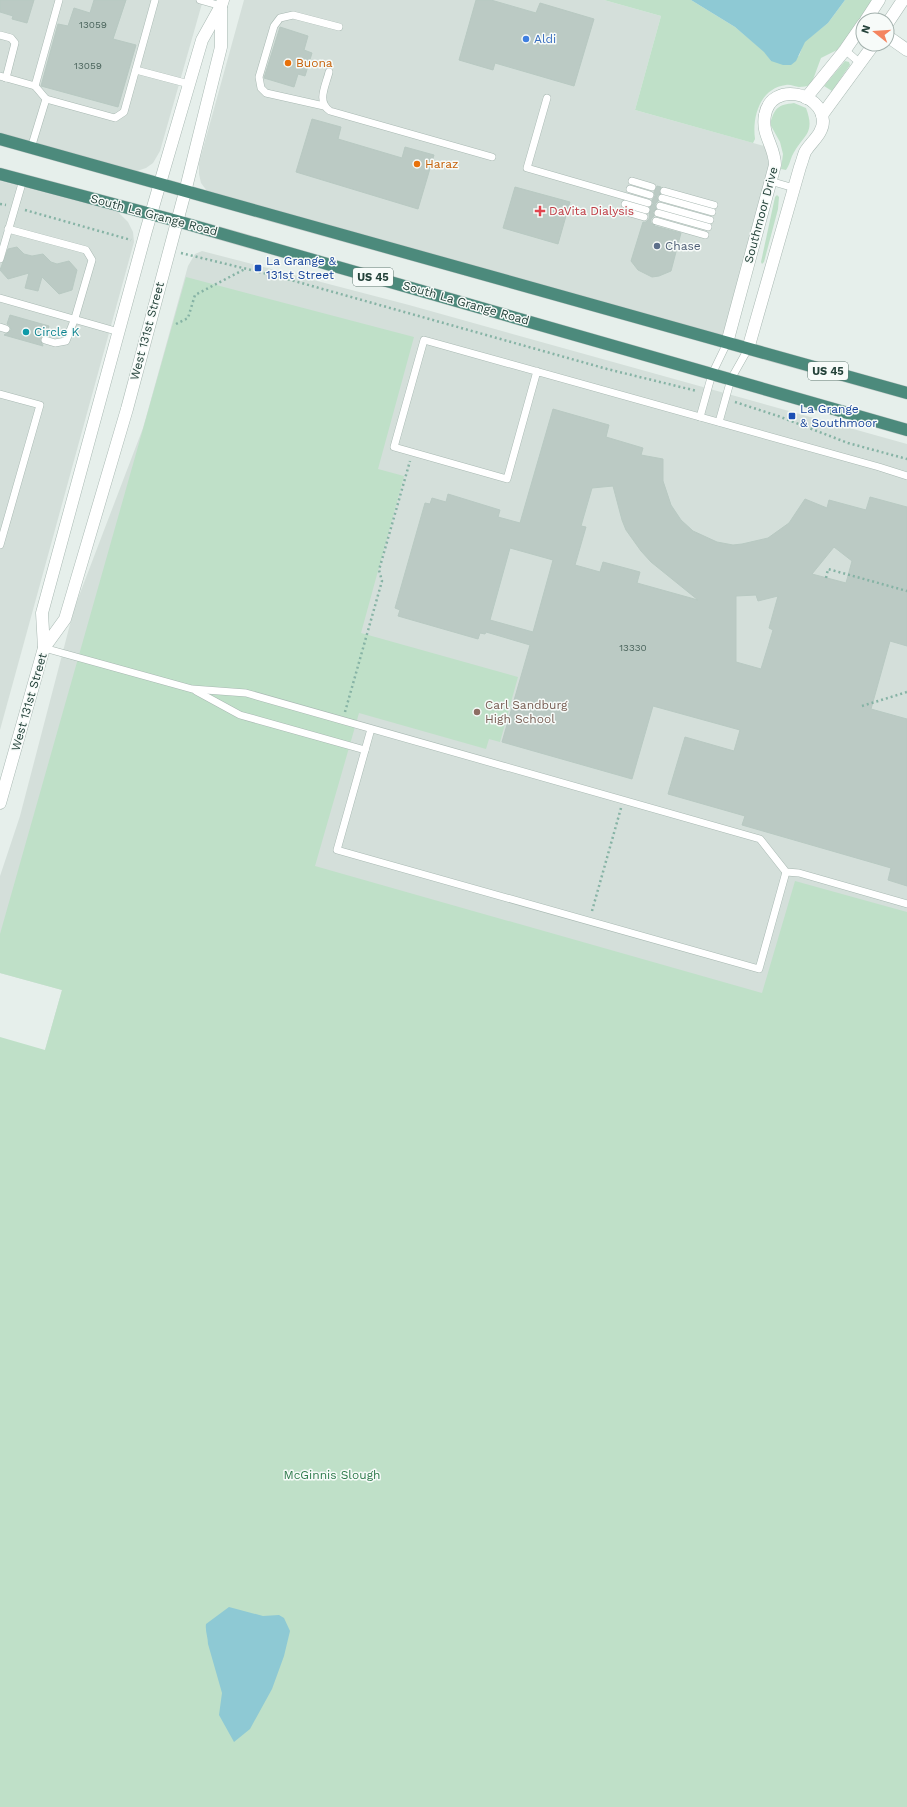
<svg xmlns="http://www.w3.org/2000/svg" width="907" height="1807" viewBox="0 0 907 1807" font-family="'Work Sans',sans-serif">
<style>
.built{fill:#d4dfda}
.green{fill:#bfe0c8}
.water{fill:#8ec9d4}
.building{fill:#bbcac4;stroke:#b8c9c2;fill-rule:evenodd}
.lines{fill:none;stroke-linecap:round;stroke-linejoin:round}
.service-casing{stroke:#a8b8b2;stroke-width:8}
.minor-casing{stroke:#a8b8b2;stroke-width:13}
.tertiary-casing{stroke:#a8b8b2;stroke-width:13}
.trunk-casing{stroke:#c2cac8;stroke-width:13}
.path{stroke:#86b3a5;stroke-width:2.5;stroke-dasharray:2 3;stroke-linecap:butt}
.service{stroke:#fff;stroke-width:7}
.minor{stroke:#fff;stroke-width:12}
.tertiary{stroke:#fff;stroke-width:12}
.trunk{stroke:#4c8a7c;stroke-width:12}
.shop-dot{fill:#3f7fe0;stroke:#f7fbf9;stroke-width:1.5}
.food-dot{fill:#e8710a;stroke:#f7fbf9;stroke-width:1.5}
.health-dot{fill:#e0444e;stroke:#f7fbf9;stroke-width:1.5}
.service-dot{fill:#5c6f8a;stroke:#f7fbf9;stroke-width:1.5}
.transit-dot{fill:#1a4fb4;stroke:#f7fbf9;stroke-width:1.5}
.culture-dot{fill:#0f9aa8;stroke:#f7fbf9;stroke-width:1.5}
.education-dot{fill:#8d6e63;stroke:#f7fbf9;stroke-width:1.5}
.labels{text-anchor:middle;dominant-baseline:central;stroke-width:3;stroke-linejoin:round;paint-order:stroke}
.number-label{font-size:10px;fill:#4a645c}
.shield{fill:#f7fbf9;stroke:#637a73;stroke-width:1}
.shield-label{font-size:11px;font-weight:bold;fill:#24423a}
.shop-label{font-size:12px;fill:#366cbe;stroke:#f7fbf9;text-anchor:start}
.food-label{font-size:12px;fill:#c56008;stroke:#f7fbf9;text-anchor:start}
.health-label{font-size:12px;fill:#be3a42;stroke:#f7fbf9;text-anchor:start}
.street-label{font-size:12px;fill:#24423a;stroke:#f7fbf9}
.service-label{font-size:12px;fill:#4e5e75;stroke:#f7fbf9;text-anchor:start}
.transit-label{font-size:12px;fill:#164399;stroke:#f7fbf9;text-anchor:start}
.culture-label{font-size:12px;fill:#0d838f;stroke:#f7fbf9;text-anchor:start}
.education-label{font-size:12px;fill:#785e54;stroke:#f7fbf9;text-anchor:start}
.park-label{font-size:12px;fill:#2d7a4b;stroke:#f7fbf9}
</style>
<rect width="100%" height="100%" fill="#e6efeb"/>
<g class="built">
<polygon points="0,0 203,0 160,151 153,163 146,168 134,172 0,137"/>
<polygon points="244,0 604,0 661,16 635,110 768,147 773,159 725,338 207,191 201,183 199,174 199,163"/>
<polygon points="0,181 118,212 128,222 133,232 134,242 0,730"/>
<polygon points="202,251 409,305 907,444 907,1201 45,1050 62,990 0,973 0,876 20,816 74,609 143,428 188,266 195,254"/>
</g>
<g class="green">
<path d="M 604,0 L 691,0 L 735,27 L 765,52 L 771,61 L 799,56 L 804,42 L 828,23 L 845,0 L 872,0 L 853,30 L 837,50 L 821,58 L 811,85 C 807,86 803,87 799,87 C 795,87 790,84 786,85 C 760,88 752,117 755,139 L 753,143 L 635,110 L 661,16 Z"/>
<polygon points="845,61 849,62 850,65 832,91 824,86"/>
<path d="M 794,103 L 806,108 C 816,135 803,134 792,156 C 790,161 789,166 786,170 L 781,169 L 783,154 L 780,142 L 770,124 C 775,107 778,105 794,103 Z"/>
<polygon points="777,195 779,197 778,209 764,262 762,264 761,262 775,197"/>
<polygon points="186,277 414,337 378,469 404,476 361,633 518,677 500,742 489,739 486,749 359,713 315,866 762,993 795,881 907,912 907,1807 0,1807 0,1037 45,1050 62,990 0,973 0,934"/>
</g>
<g class="water">
<polygon points="691,0 845,0 828,23 805,42 796,61 791,65 783,65 771,61 764,52 735,27"/>
<path d="M 229,1607 L 263,1616 L 279,1615 L 284,1618 L 290,1631 L 284,1656 L 272,1689 L 250,1729 L 234,1742 L 219,1715 L 222,1693 L 208,1644 C 208,1637 205,1631 206,1624 Z"/>
</g>
<g class="building">
<polygon points="0,0 34,0 27,23 12,19 13,16 0,12"/>
<polygon points="94,0 126,0 113,39 136,45 118,107 41,86 58,24 68,26 74,8 90,13"/>
<polygon points="476,0 491,0 536,13 540,3 594,19 574,86 495,63 493,70 459,60"/>
<polygon points="280,27 308,36 304,50 312,53 305,76 298,74 294,87 264,78"/>
<polygon points="312,119 341,127 338,139 402,158 405,147 434,155 418,209 296,172"/>
<polygon points="657,186 661,187 660,194 657,196 658,201 655,204 656,209 653,212 654,216 651,219 651,223 655,226 681,233 671,271 659,276 652,277 638,270 631,261 643,222 646,222 649,219 650,207 653,204 652,200 655,196 654,192"/>
<polygon points="515,187 570,202 558,244 503,228"/>
<polygon points="17,247 24,254 32,256 43,254 51,262 57,264 69,261 77,270 72,290 59,294 42,277 38,291 25,288 29,273 8,279 0,270 8,249"/>
<polygon points="10,315 49,326 46,335 42,336 40,339 43,346 4,335 11,330 10,326 7,324"/>
<path d="M 553,409 L 609,425 L 606,437 L 643,448 L 641,455 L 663,459 L 663,481 L 671,505 L 681,520 L 693,531 L 717,542 L 733,545 L 742,544 L 768,538 L 789,523 L 805,499 L 827,508 L 829,500 L 866,510 L 870,497 L 907,507 L 907,646 L 890,641 L 871,709 L 907,719 L 907,886 L 888,880 L 891,868 L 742,825 L 745,816 L 668,794 L 685,737 L 734,751 L 740,730 L 653,706 L 632,779 L 502,742 L 530,645 L 486,632 L 485,634 L 480,633 L 478,639 L 398,616 L 400,610 L 395,608 L 425,503 L 430,504 L 432,498 L 446,502 L 448,494 L 500,510 L 498,517 L 520,523 ZM 613,486 L 622,520 L 626,530 L 641,551 L 651,562 L 698,600 L 637,583 L 640,572 L 603,562 L 600,572 L 575,565 L 586,527 L 581,526 L 592,488 ZM 834,547 L 852,561 L 846,583 L 812,574 ZM 510,548 L 553,560 L 533,632 L 490,620 ZM 756,595 L 758,601 L 778,596 L 769,628 L 773,630 L 761,669 L 736,662 L 736,596 Z"/>
</g>
<g class="lines">
<g class="service-casing">
<g id="service">
<polyline points="200,0 221,6"/>
<polyline points="0,35 11,38 15,43 6,78"/>
<polyline points="845,50 860,63"/>
<polyline points="136,70 189,84"/>
<path d="M 329,72 C 326,85 316,102 330,111 L 492,157"/>
<polyline points="0,76 35,86 59,0"/>
<polyline points="547,98 527,168 648,203"/>
<polyline points="46,99 115,118 124,112 155,0"/>
<polyline points="324,106 266,93 261,88 259,77 274,26 280,18 293,15 339,27"/>
<polyline points="31,148 46,99 35,86"/>
<polyline points="632,181 652,187"/>
<polyline points="770,181 794,188"/>
<polyline points="630,189 650,195"/>
<polyline points="664,191 714,205"/>
<polyline points="662,198 712,212"/>
<polyline points="625,204 646,210"/>
<polyline points="660,206 710,220"/>
<polyline points="623,211 644,217"/>
<polyline points="658,213 708,227"/>
<polyline points="656,221 705,235"/>
<polyline points="8,229 86,250 92,260 75,318 66,341 55,343 45,340"/>
<polyline points="0,259 23,180"/>
<polyline points="0,298 119,332"/>
<polyline points="0,327 6,329"/>
<polyline points="537,371 507,479 394,447 424,340 879,467 907,476"/>
<polyline points="0,394 40,405 0,545"/>
<polyline points="700,417 712,374 727,343"/>
<polyline points="719,422 731,379 748,349"/>
<polyline points="44,648 192,689 246,693 760,839 786,872 799,873 907,904"/>
<polyline points="196,691 240,715 365,750"/>
<polyline points="371,729 337,850 759,969 786,872"/>
</g>
</g>
<g class="minor-casing">
<g id="minor">
<polyline points="866,20 879,0"/>
<polyline points="887,24 903,0"/>
<polyline points="887,36 907,50"/>
<polyline points="806,98 845,50 863,24"/>
<polyline points="822,115 874,44"/>
<path d="M 727,343 L 775,165 C 775,146 761,135 765,115 C 771,81 822,92 823,121 C 823,134 811,142 805,152 C 803,157 802,162 800,167 L 748,349"/>
</g>
</g>
<g class="tertiary-casing">
<g id="tertiary">
<polyline points="44,648 65,619 127,409 185,192 221,47 221,7"/>
<polyline points="0,803 44,648 42,613 146,231 202,40 221,6 223,0"/>
</g>
</g>
<g class="trunk-casing">
<g id="trunk">
<polyline points="0,139 907,393"/>
<polyline points="0,174 177,221 907,430"/>
</g>
</g>
<g class="path">
<polyline points="0,204 6,205"/>
<polyline points="25,210 131,240"/>
<polyline points="181,253 280,277 607,369 697,391"/>
<polyline points="176,324 188,318 195,295 245,269"/>
<polyline points="735,402 778,416 848,443 907,459"/>
<polyline points="826,578 828,569 907,591"/>
<polyline points="862,706 907,692"/>
<polyline points="345,712 382,581 379,570 410,461"/>
<polyline points="592,911 621,808"/>
</g>
<use href="#service" class="service"/>
<use href="#minor" class="minor"/>
<use href="#tertiary" class="tertiary"/>
<use href="#trunk" class="trunk"/>
</g>
<circle class="shop-dot" cx="526" cy="39" r="4"/>
<g class="food-dot">
<circle cx="288" cy="63" r="4"/>
<circle cx="417" cy="164" r="4"/>
</g>
<path class="health-dot" d="M538 205h4v4h4v4h-4v4h-4v-4h-4v-4h4z"/>
<circle class="service-dot" cx="657" cy="246" r="4"/>
<g class="transit-dot">
<rect x="254" y="264" width="8" height="8" rx="2"/>
<rect x="788" y="412" width="8" height="8" rx="2"/>
</g>
<circle class="culture-dot" cx="26" cy="332" r="4"/>
<circle class="education-dot" cx="477" cy="712" r="4"/>
<g class="labels">
<g class="number-label">
<text x="93" y="24">13059</text>
<text x="88" y="65">13059</text>
<text x="633" y="647">13330</text>
</g>
<g class="shield">
<rect x="353" y="268" width="40" height="18" rx="3"/>
<rect x="808" y="362" width="40" height="18" rx="3"/>
</g>
<g class="shield-label">
<text x="373" y="277">US 45</text>
<text x="828" y="371">US 45</text>
</g>
<g class="shop-label">
<text x="534" y="39">Aldi</text>
</g>
<g class="food-label">
<text x="296" y="63">Buona</text>
<text x="425" y="164">Haraz</text>
</g>
<g class="health-label">
<text x="549" y="211">DaVita Dialysis</text>
</g>
<g class="street-label">
<text transform="translate(154 215) rotate(15)">South La Grange Road</text>
<text transform="translate(761 215) rotate(-75)">Southmoor Drive</text>
<text transform="translate(466 303) rotate(16)">South La Grange Road</text>
<text transform="translate(147 331) rotate(-75)">West 131st Street</text>
<text transform="translate(29 702) rotate(-74)">West 131st Street</text>
</g>
<g class="service-label">
<text x="665" y="246">Chase</text>
</g>
<g class="transit-label">
<text x="266" y="261">La Grange &amp;<tspan x="266" dy="14">131st Street</tspan></text>
<text x="800" y="409">La Grange<tspan x="800" dy="14">&amp; Southmoor</tspan></text>
</g>
<g class="culture-label">
<text x="34" y="332">Circle K</text>
</g>
<g class="education-label">
<text x="485" y="705">Carl Sandburg<tspan x="485" dy="14">High School</tspan></text>
</g>
<g class="park-label">
<text x="332" y="1475">McGinnis Slough</text>
</g>
</g>
<g transform="translate(875 32) rotate(287)"><circle r="19" fill="#f7fbf9" stroke="#a3b1ad"/>
<path d="M0-3L7 15L0 10L-7 15Z" fill="#f4845f"/>
<text y="-6" font-size="11" font-weight="bold" text-anchor="middle" fill="#24423a">N</text>
</g>
</svg>
